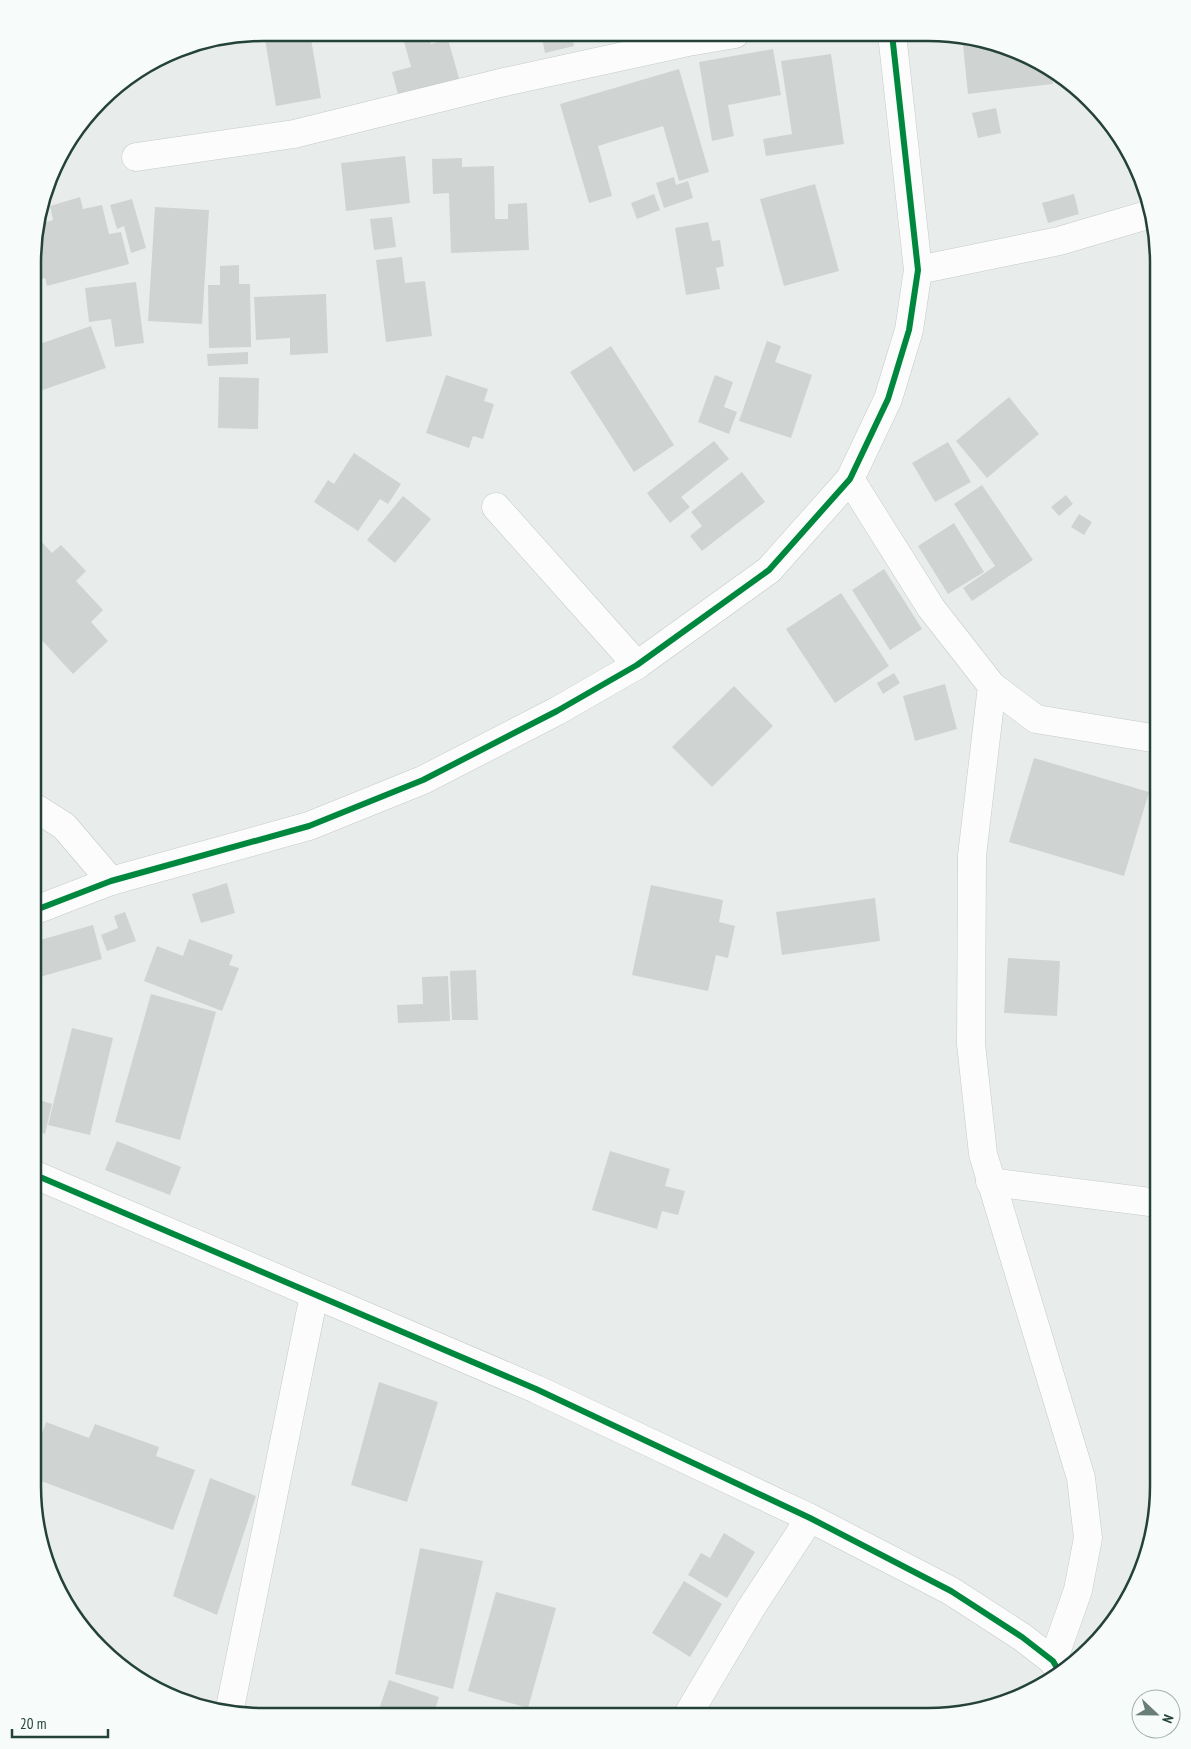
<svg xmlns="http://www.w3.org/2000/svg" width="1191" height="1749" viewBox="0 0 1191 1749" font-family="'PT Sans Narrow',sans-serif">
<style>
.building{fill:#cfd4d2}
.lines{fill:none;stroke-linecap:round;stroke-linejoin:round}
.minor-casing{stroke:#c5cac8;stroke-width:29}
.minor{stroke:#fcfcfc;stroke-width:28}
.cycleway-casing{stroke:#f7fbf9;stroke-width:9}
.cycleway{stroke:#00873e;stroke-width:6}
.rim{fill:none;stroke:#24423a;stroke-width:2.5}
</style>
<rect width="100%" height="100%" fill="#e8edeb"/>
<g class="building">
<polygon points="264,33 310,33 321,98 276,106"/>
<polygon points="405,33 428,33 431,44 448,39 460,82 399,98 392,72 411,67 402,34"/>
<polygon points="541,33 571,33 574,46 545,53"/>
<polygon points="962,35 1007,47 1007,54 1020,52 1051,70 1053,84 968,94"/>
<polygon points="773,49 781,95 728,105 734,136 712,141 699,62"/>
<polygon points="831,54 844,144 766,156 763,139 792,134 781,61"/>
<polygon points="679,69 709,172 679,181 663,126 598,146 612,196 589,203 560,104"/>
<polygon points="996,108 1001,133 978,138 972,113"/>
<polygon points="405,156 410,203 346,211 341,163"/>
<polygon points="462,158 462,167 494,166 495,219 508,219 508,204 527,203 529,250 451,253 449,193 433,194 432,159"/>
<polygon points="674,177 676,185 688,181 693,198 664,208 656,183"/>
<polygon points="815,184 839,271 784,286 760,199"/>
<polygon points="654,194 660,210 637,219 631,203"/>
<polygon points="1074,194 1079,214 1048,223 1042,203"/>
<polygon points="80,197 83,209 102,205 109,234 121,232 129,264 47,286 45,278 34,281 35,233 37,225 53,220 50,206"/>
<polygon points="132,199 146,248 131,253 124,226 117,229 110,205"/>
<polygon points="155,207 209,210 202,324 148,321"/>
<polygon points="392,217 396,247 374,250 370,219"/>
<polygon points="708,222 712,241 720,240 724,266 716,268 720,289 686,295 675,228"/>
<polygon points="402,257 405,283 425,281 432,336 386,342 376,260"/>
<polygon points="239,265 239,284 250,284 251,347 209,348 208,285 220,285 220,266"/>
<polygon points="136,282 144,343 115,347 111,319 89,322 85,288"/>
<polygon points="326,294 328,353 290,355 290,338 256,340 254,297"/>
<polygon points="91,326 106,368 34,393 34,346"/>
<polygon points="767,341 781,346 775,362 812,375 791,438 739,421"/>
<polygon points="611,346 674,445 634,472 570,372"/>
<polygon points="248,352 248,364 208,366 207,354"/>
<polygon points="446,375 488,389 484,401 494,404 483,439 473,436 469,448 426,433"/>
<polygon points="715,375 733,382 724,407 737,412 729,434 698,422"/>
<polygon points="219,377 259,378 258,429 218,428"/>
<polygon points="1009,397 1039,434 987,478 956,441"/>
<polygon points="714,441 729,459 681,497 690,507 670,523 647,493"/>
<polygon points="948,442 971,482 935,502 912,463"/>
<polygon points="354,453 401,484 388,504 380,499 358,531 314,502 328,480 334,484"/>
<polygon points="742,472 765,502 702,551 690,536 702,526 691,512"/>
<polygon points="982,485 1033,560 972,601 963,588 995,566 954,504"/>
<polygon points="1066,495 1073,504 1059,516 1051,507"/>
<polygon points="403,496 431,519 395,563 367,540"/>
<polygon points="1079,514 1092,522 1084,535 1071,527"/>
<polygon points="954,523 984,572 948,594 918,546"/>
<polygon points="34,534 52,553 61,545 86,571 76,581 103,610 91,622 108,641 73,674 39,637 34,642"/>
<polygon points="884,569 922,629 890,650 852,590"/>
<polygon points="841,593 889,666 835,703 786,629"/>
<polygon points="894,673 900,683 883,694 877,683"/>
<polygon points="945,684 957,729 915,741 903,696"/>
<polygon points="734,686 773,726 712,787 672,747"/>
<polygon points="1034,758 1149,792 1124,876 1009,842"/>
<polygon points="227,883 235,913 201,923 192,894"/>
<polygon points="651,885 723,900 719,922 735,926 728,958 716,955 708,991 632,975"/>
<polygon points="875,898 880,941 782,955 776,912"/>
<polygon points="125,912 136,941 107,951 101,935 118,928 114,916"/>
<polygon points="93,925 102,959 33,979 33,942"/>
<polygon points="189,939 233,955 229,965 239,968 222,1011 144,981 157,946 183,956"/>
<polygon points="1008,958 1060,961 1057,1016 1004,1013"/>
<polygon points="476,970 478,1020 452,1020 450,971"/>
<polygon points="448,976 450,1021 398,1023 397,1005 423,1004 422,977"/>
<polygon points="151,994 216,1012 180,1140 115,1122"/>
<polygon points="72,1028 113,1038 90,1135 48,1125"/>
<polygon points="33,1098 52,1104 45,1134 33,1129"/>
<polygon points="117,1141 181,1167 170,1195 105,1170"/>
<polygon points="610,1151 670,1169 665,1186 685,1191 678,1215 662,1211 657,1229 592,1210"/>
<polygon points="379,1382 438,1402 407,1502 351,1485"/>
<polygon points="46,1422 89,1438 95,1424 159,1447 156,1456 195,1470 173,1530 33,1478 33,1460"/>
<polygon points="210,1478 256,1496 217,1615 173,1596"/>
<polygon points="724,1533 755,1552 727,1598 688,1575 701,1553 710,1558"/>
<polygon points="420,1548 483,1561 453,1689 395,1674"/>
<polygon points="684,1581 722,1604 690,1657 652,1633"/>
<polygon points="496,1592 556,1608 528,1708 468,1691"/>
<polygon points="389,1680 439,1697 433,1715 377,1715"/>
</g>
<g class="lines">
<g class="minor-casing">
<g id="minor">
<polyline points="136,157 294,134 500,83 688,42 735,34"/>
<polyline points="918,270 1059,241 1147,215"/>
<polyline points="850,479 931,608 992,686 1036,719 1158,739"/>
<polyline points="496,507 637,665"/>
<polyline points="992,686 972,856 971,1044 983,1154 1081,1478 1088,1538 1078,1590 1053,1661"/>
<polyline points="34,807 64,826 111,881"/>
<polyline points="33,911 111,881 309,826 423,780 557,711 637,665 769,570 850,479 888,399 909,330 918,270 892,34"/>
<polyline points="33,1174 536,1389 810,1518 951,1591 1022,1637 1053,1661 1060,1673"/>
<polyline points="990,1182 1158,1203"/>
<polyline points="229,1713 314,1295"/>
<polyline points="687,1716 751,1608 810,1518"/>
</g>
</g>
<use href="#minor" class="minor"/>
<g class="cycleway-casing">
<g id="cycleway">
<polyline points="33,911 111,881 309,826 423,780 557,711 637,665 769,570 850,479 888,399 909,330 918,270 892,34"/>
<polyline points="33,1174 536,1389 810,1518 951,1591 1022,1637 1053,1661 1060,1673"/>
</g>
</g>
<use href="#cycleway" class="cycleway"/>
</g>
<path d="M0 0H1191V1749H0ZM263 41H928A222 222 0 0 1 1150 263V1486A222 222 0 0 1 928 1708H263A222 222 0 0 1 41 1486V263A222 222 0 0 1 263 41Z" fill="#f7fbf9" fill-rule="evenodd"/>
<path class="rim" d="M263 41H928A222 222 0 0 1 1150 263V1486A222 222 0 0 1 928 1708H263A222 222 0 0 1 41 1486V263A222 222 0 0 1 263 41Z"/>
<g transform="translate(1156 1714) rotate(112)"><circle r="24" fill="#f7fbf9" stroke="#a3b1ad"/>
<path d="M0-4L9 19L0 12L-9 19Z" fill="#697e78"/>
<text y="-8" font-size="14" font-weight="bold" text-anchor="middle" fill="#24423a">N</text>
</g>
<path d="M12 1729v8h96v-8" fill="none" stroke="#24423a" stroke-width="2.5"/>
<text x="20" y="1729" font-size="15" fill="#24423a" stroke="#f7fbf9" stroke-width="4" paint-order="stroke">20 m</text>
</svg>
